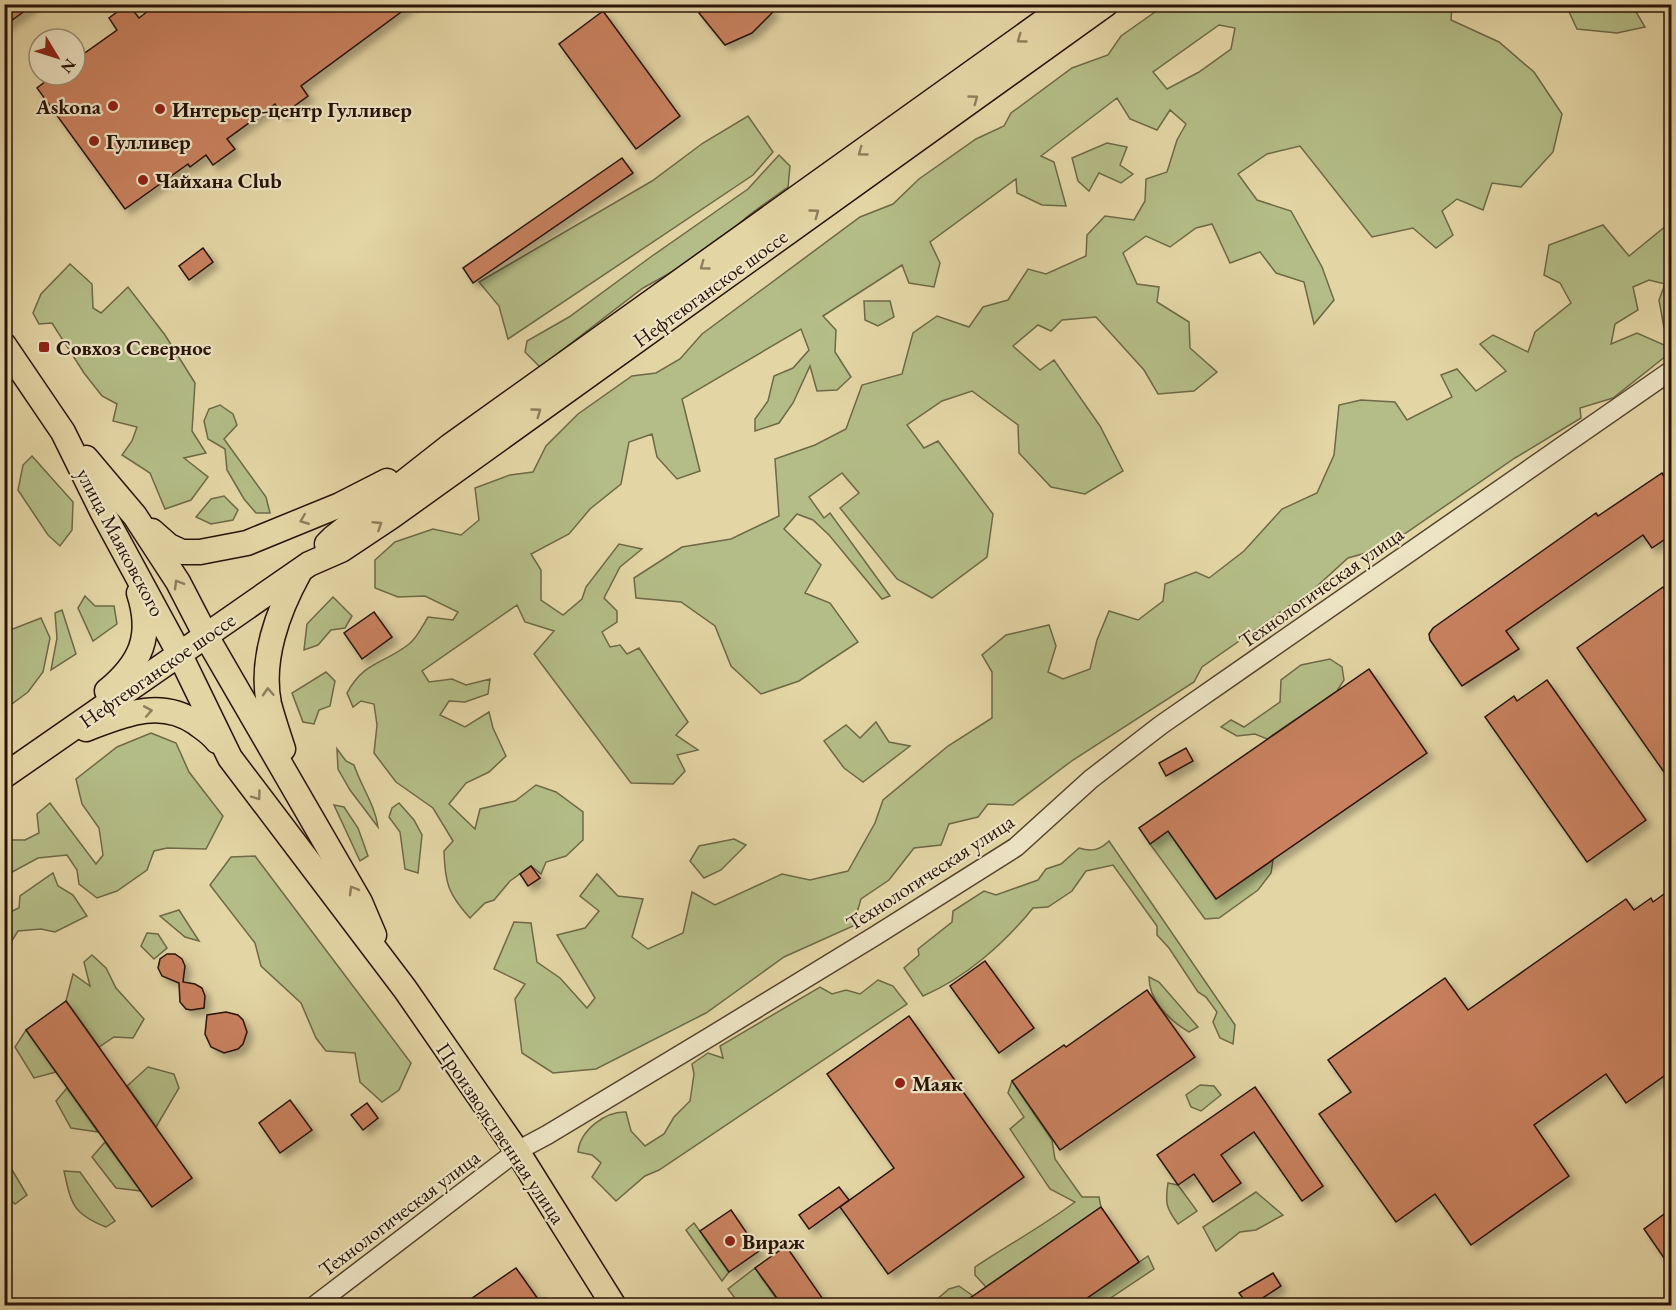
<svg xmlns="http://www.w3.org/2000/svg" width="1676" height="1310" viewBox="0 0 1676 1310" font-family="'EB Garamond',serif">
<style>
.green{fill:#b4bd87;stroke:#6e6848;stroke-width:1.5;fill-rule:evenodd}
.building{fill:#c9815e;stroke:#281208;stroke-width:1.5;filter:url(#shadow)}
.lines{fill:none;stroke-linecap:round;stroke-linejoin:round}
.minor-casing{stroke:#57432f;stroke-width:21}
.major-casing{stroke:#281208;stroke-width:27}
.minor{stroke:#ede4c4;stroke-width:18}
.major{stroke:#e4d5a5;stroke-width:24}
.oneway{stroke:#8f7d5e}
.poi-dot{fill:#8f2418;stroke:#ede4c4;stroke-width:2}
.labels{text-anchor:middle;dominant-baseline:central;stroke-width:4.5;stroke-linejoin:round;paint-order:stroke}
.poi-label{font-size:21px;font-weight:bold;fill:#281208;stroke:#ede4c4;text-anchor:start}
.street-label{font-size:21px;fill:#281208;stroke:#ede4c4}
</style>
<defs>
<filter id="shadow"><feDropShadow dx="5.5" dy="5.5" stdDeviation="3" flood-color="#0004"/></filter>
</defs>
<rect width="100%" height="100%" fill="#e4d5a5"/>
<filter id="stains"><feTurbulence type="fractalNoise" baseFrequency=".00333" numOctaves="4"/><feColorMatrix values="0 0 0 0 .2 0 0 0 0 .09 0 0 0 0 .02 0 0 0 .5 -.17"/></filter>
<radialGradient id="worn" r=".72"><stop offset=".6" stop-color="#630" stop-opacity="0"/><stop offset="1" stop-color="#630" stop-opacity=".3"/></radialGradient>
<g class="green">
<path d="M 1165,5 L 1452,5 L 1451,20 L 1499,42 L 1534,72 L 1562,114 L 1553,152 L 1521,187 L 1492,183 L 1483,210 L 1457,199 L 1442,211 L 1453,235 L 1436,248 L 1413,228 L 1372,237 L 1300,146 L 1267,154 L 1238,174 L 1257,200 L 1291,211 L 1322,267 L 1334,300 L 1314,324 L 1304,282 L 1276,273 L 1260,252 L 1230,263 L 1212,224 L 1196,228 L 1170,247 L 1146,236 L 1123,253 L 1137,284 L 1159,287 L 1157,302 L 1189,322 L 1190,348 L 1217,372 L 1194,391 L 1158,394 L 1144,370 L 1096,317 L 1062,320 L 1051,331 L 1038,325 L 1013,346 L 1040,370 L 1054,360 L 1100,426 L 1123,471 L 1085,494 L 1051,487 L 1019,453 L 1018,425 L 972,391 L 942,401 L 907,425 L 924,448 L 938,441 L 993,514 L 987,557 L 932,598 L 897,579 L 840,508 L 859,493 L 842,473 L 809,497 L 824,518 L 830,513 L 890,596 L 882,599 L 829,535 L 813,520 L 797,514 L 784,529 L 821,565 L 805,593 L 830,603 L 858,642 L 799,681 L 761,694 L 731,666 L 715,626 L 681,602 L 636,598 L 634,578 L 682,547 L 731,539 L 779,516 L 775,459 L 815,445 L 846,429 L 862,385 L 902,374 L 913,333 L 937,316 L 969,327 L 983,307 L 1008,300 L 1028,269 L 1046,274 L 1086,256 L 1087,235 L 1105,216 L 1134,220 L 1145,201 L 1146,179 L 1167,172 L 1177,140 L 1186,124 L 1170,110 L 1157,130 L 1130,119 L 1117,98 L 1041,156 L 1054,162 L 1066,206 L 1042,205 L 1017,193 L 1016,179 L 930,242 L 940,263 L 934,287 L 909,283 L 902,265 L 823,316 L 836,330 L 835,352 L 851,377 L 837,390 L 817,391 L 810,366 L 793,403 L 779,423 L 755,431 L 755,419 L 768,401 L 774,376 L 793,368 L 809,350 L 801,329 L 682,399 L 700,471 L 677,479 L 657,457 L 652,434 L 629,442 L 621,484 L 590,509 L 569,534 L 531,554 L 541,570 L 541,600 L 563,615 L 582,599 L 586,587 L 619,544 L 642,549 L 620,567 L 604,598 L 617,611 L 617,622 L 602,632 L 610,647 L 620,645 L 627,654 L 639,648 L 688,722 L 676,735 L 698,750 L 677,755 L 685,771 L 673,784 L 631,783 L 534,654 L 554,631 L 525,622 L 517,605 L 422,671 L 429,682 L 452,679 L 466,685 L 490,679 L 488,694 L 465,702 L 449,701 L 440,715 L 465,727 L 489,712 L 493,728 L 506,756 L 489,772 L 466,783 L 449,804 L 475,829 L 480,809 L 515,801 L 536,785 L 556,792 L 583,812 L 583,840 L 566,856 L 546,862 L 541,874 L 531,866 L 510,881 L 494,900 L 485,903 L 470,918 C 448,894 445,883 444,851 L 453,841 L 433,808 L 396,782 L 374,753 L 377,725 L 374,704 L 361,701 L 353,707 L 347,693 C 364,661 384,664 409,644 C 417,638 423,625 428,617 L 453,620 L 458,612 L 425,596 L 398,597 L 375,588 L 375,560 L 395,542 L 433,529 L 461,535 L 479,520 L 475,488 L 510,475 L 533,472 L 546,446 L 578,414 L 632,376 L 656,373 L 680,359 L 702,334 L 860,217 L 893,204 L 919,179 L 976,139 L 1004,126 L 1011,113 L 1072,68 L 1108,55 L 1121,36 ZM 1219,25 L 1235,28 L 1231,49 L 1199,72 L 1167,89 L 1153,72 Z"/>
<polygon points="1566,5 1632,5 1645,27 1617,33 1577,29"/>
<polygon points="748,116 773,152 753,175 508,339 499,306 479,282 652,181 703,143"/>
<polygon points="1107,143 1127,147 1120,165 1133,174 1121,183 1099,173 1089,191 1078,181 1072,158"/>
<polygon points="779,155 790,166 788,187 749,215 706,253 643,288 540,367 525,352 527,341 569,317 652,256 748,189"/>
<polygon points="1671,214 1671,330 1664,328 1659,300 1665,284 1649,280 1633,287 1638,310 1615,324 1611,344 1637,333 1664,345 1671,344 1671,352 1613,398 1580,408 1581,418 1515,458 1384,548 1348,558 1315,588 1202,667 1194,682 1073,760 1013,805 988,804 978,817 949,824 941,845 914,848 889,880 861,899 853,926 784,957 706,1013 596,1069 553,1073 522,1053 515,999 525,984 494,969 514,922 531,923 537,962 560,978 587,1008 595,998 557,935 585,928 599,911 580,896 597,874 618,896 643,899 632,937 648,949 683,933 692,892 715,905 782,874 810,880 848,871 875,823 883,800 948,746 992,718 992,672 982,655 1006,635 1049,625 1056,646 1048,672 1063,679 1090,669 1097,640 1109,611 1138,620 1163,601 1165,584 1196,572 1209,578 1244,551 1282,509 1317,493 1334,455 1339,405 1361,400 1395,402 1407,420 1452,397 1441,375 1457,369 1476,391 1506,371 1480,344 1493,335 1528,352 1535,332 1571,303 1560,283 1544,275 1549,245 1603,225 1629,256 1667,225"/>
<polygon points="70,264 92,284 93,308 101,313 128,287 165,335 195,383 192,431 206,453 184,458 208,477 191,500 165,509 150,473 122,455 132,441 137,427 113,421 117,404 102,396 84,373 52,323 39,324 33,313 41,294"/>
<polygon points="864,301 890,301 894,317 878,326 865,320"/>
<polygon points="220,405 233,414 237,425 224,439 266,497 270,513 256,513 244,499 227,470 225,449 208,439 204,421 209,409"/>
<polygon points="32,456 73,502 72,530 60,546 48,535 18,490 23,465"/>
<polygon points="224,496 238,510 233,520 211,524 196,517 211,499"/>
<polygon points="85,596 95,606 114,606 117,624 93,641 78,608"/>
<polygon points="333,597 352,616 345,628 331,630 318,645 304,650 307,624"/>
<polygon points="62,610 76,654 51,670 57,638 55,613"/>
<polygon points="41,618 50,638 43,672 28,692 5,709 5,632"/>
<polygon points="1330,659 1342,667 1344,680 1337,691 1267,739 1255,734 1237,736 1221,727 1231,720 1244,727 1280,702 1281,680 1301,665"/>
<polygon points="326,672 335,681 330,706 319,710 314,724 303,722 292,693"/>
<polygon points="876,722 889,742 910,746 863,782 844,768 824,741 846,725 860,738"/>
<polygon points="151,733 176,743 189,772 223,816 206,849 167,848 154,851 147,870 117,891 97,898 79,884 77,870 67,855 38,858 5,876 5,840 25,840 39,833 37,814 50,803 96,864 103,855 99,828 82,804 76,779 117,747"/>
<path d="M 337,749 L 346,761 L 354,765 C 361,786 375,805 378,827 L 350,790 L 338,769 Z"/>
<polygon points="399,803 414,820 422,835 418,873 405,869 400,832 389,817 392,808"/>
<polygon points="334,805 344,807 358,828 368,856 360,861"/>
<polygon points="1168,831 1216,899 1273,860 1271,873 1258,890 1219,918 1205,919 1150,844"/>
<polygon points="734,839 746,845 721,870 704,878 690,861 699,846"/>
<path d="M 1109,841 L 1235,1025 L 1233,1044 L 1220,1038 L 1213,1022 L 1217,1012 L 1206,997 L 1198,992 L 1169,948 L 1157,935 L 1157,926 L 1113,865 L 1086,871 L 1072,891 L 1048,907 L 1033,908 C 1004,944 965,978 923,996 L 904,968 L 919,955 L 918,949 L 952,922 L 953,911 L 984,891 L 996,895 L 1038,880 L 1046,869 L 1061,864 L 1079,848 C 1092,852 1100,850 1109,841 Z"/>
<polygon points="255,856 411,1063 399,1090 382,1102 360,1082 355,1053 326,1051 316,1038 301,1003 261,966 255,943 210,885 231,857"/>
<polygon points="53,873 58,886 73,895 87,916 55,932 41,929 18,931 6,950 5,949 5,914 19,908 20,896"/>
<polygon points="179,910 199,941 185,937 160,916"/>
<polygon points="147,933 158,934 167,948 154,959 141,946"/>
<polygon points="92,955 106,968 116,988 144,1019 133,1038 114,1037 99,1047 66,1001 73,974 90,986 84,962"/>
<path d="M 1149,977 L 1159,982 L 1198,1027 L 1189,1032 C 1169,1020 1149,1001 1149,977 Z"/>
<path d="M 878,980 L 893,986 L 907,1004 L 659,1170 L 645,1176 L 616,1201 L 592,1177 L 601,1163 L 592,1155 L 578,1152 C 580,1130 606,1111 626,1112 L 631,1131 L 645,1146 L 664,1134 L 674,1117 L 690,1101 L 694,1074 L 692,1064 L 708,1053 L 723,1058 L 720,1046 L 820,987 L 832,994 L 846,990 L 860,994 Z"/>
<polygon points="26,1030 56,1072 34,1078 15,1047"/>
<polygon points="148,1067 174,1074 179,1088 156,1127 127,1086"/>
<path d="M 1012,1081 L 1052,1140 L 1055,1159 L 1082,1197 L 1099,1197 L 1101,1207 L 986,1287 L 975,1275 L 975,1267 C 1008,1245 1043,1226 1075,1202 L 1050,1189 L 1010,1129 L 1024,1117 L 1008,1093 Z"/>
<polygon points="1200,1085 1214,1086 1221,1095 1201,1111 1191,1107 1186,1095"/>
<polygon points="67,1088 98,1132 71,1128 56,1101"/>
<polygon points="105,1142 141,1191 116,1188 92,1157"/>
<polygon points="5,1163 8,1163 27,1195 15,1204 5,1195"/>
<path d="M 64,1171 L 80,1172 L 115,1221 L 106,1227 C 73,1214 71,1204 64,1171 Z"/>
<path d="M 1168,1183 L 1178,1185 L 1197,1211 L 1178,1224 C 1166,1208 1165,1203 1168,1183 Z"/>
<polygon points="1256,1192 1283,1215 1256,1230 1240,1232 1216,1251 1203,1227"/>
<polygon points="694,1223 729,1272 722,1281 686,1230"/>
<polygon points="1148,1256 1154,1269 1100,1305 1077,1305"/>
<polygon points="755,1268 778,1301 771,1305 740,1305 728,1289"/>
<polygon points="959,1286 973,1296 960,1305 929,1306 949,1289"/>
<polygon points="546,1298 558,1305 528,1306 538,1299"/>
</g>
<g class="building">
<polygon points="4,4 34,4 4,26"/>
<polygon points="128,4 139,18 157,4 412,4 301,86 308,96 282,115 275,104 227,139 235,149 213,165 206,155 190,167 188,164 125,209 37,88 54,75 75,75 75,60 117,30 109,18"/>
<polygon points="710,4 767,4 773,12 752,33 725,45 699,13"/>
<polygon points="603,11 680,116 636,149 559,44"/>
<polygon points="622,158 633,173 473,283 463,268"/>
<polygon points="203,248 213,262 189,280 179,266"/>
<polygon points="1662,473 1671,488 1671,535 1652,548 1643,535 1506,631 1519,649 1462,686 1430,640 1429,634 1433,628 1596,513 1598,516"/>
<polygon points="1663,587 1671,598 1671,782 1577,648"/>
<polygon points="374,612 392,637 362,659 344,633"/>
<polygon points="1369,669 1427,753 1216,899 1168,831 1150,844 1139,828"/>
<polygon points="1547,680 1646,820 1587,862 1485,717 1514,696 1517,701"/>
<polygon points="1186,748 1193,761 1166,776 1159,763"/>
<polygon points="531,866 540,878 528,886 520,874"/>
<polygon points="1671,889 1671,1071 1626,1103 1606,1074 1534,1125 1569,1176 1471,1245 1435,1194 1396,1222 1319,1114 1351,1092 1328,1060 1445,978 1468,1010 1626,899 1634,910 1651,898 1653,902"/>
<polygon points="167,954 175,954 182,959 185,966 183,982 195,984 202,988 205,996 204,1008 191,1010 186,1009 180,1002 179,983 162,976 158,968 160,959"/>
<polygon points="985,961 1034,1028 999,1053 950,986"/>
<polygon points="1147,990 1195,1057 1060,1150 1012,1081 1064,1045 1066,1047"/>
<polygon points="66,1001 192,1178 152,1207 26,1030"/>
<polygon points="226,1012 238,1015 243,1020 247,1032 243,1044 238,1049 224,1053 211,1047 205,1034 207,1015"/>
<polygon points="909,1016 1024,1177 888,1274 840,1207 894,1168 827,1074"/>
<polygon points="1255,1087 1323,1186 1302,1201 1254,1132 1221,1155 1241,1183 1213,1202 1194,1174 1178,1185 1157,1155"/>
<polygon points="290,1100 312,1130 280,1153 259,1123"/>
<polygon points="367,1103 378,1118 363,1130 351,1115"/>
<polygon points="839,1187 849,1200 809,1229 799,1215"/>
<polygon points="1101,1207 1139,1262 1077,1305 960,1305"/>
<polygon points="1671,1209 1671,1268 1644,1229"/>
<polygon points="731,1210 759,1251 729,1272 700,1231"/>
<polygon points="786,1246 827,1305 782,1305 755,1268"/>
<polygon points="516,1268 538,1299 528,1305 462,1305"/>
<polygon points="1273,1273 1281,1286 1252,1305 1248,1305 1239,1293"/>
</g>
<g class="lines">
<g class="minor-casing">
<polyline id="minor" points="314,1306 517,1151 547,1135 713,1035 875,936 1016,847 1091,779 1161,725 1672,370"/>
</g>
<g class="major-casing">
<g id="major">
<polyline points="4,345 63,432 102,511 179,653 230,758 405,989 517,1151 614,1306"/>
<polyline points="86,458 135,516 178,582 206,636 360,902 374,935"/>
<polyline points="152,531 169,546 182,552 200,552 247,543 340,505 387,481"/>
<polyline points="327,544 333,538 450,446 1068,4"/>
<path d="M 107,691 C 141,663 153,636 139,593"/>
<path d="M 86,729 C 123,715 160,698 196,723 C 204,729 211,733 217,741"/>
<path d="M 283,749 C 278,734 273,719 269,704 C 260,660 278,611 299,573"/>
<polyline points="4,776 309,564 341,550 392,516 1106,4"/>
</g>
</g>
<use href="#minor" class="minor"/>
<use href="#major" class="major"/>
</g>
<defs><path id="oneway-chevron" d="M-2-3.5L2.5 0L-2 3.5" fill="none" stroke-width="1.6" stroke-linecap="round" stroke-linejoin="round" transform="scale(1.5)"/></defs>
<g class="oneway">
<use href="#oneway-chevron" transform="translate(1021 39) rotate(144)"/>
<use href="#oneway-chevron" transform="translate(974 99) rotate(-36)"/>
<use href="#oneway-chevron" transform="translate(862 152) rotate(144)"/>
<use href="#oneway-chevron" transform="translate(815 213) rotate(-36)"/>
<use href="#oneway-chevron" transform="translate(704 266) rotate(144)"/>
<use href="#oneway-chevron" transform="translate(537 412) rotate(-36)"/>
<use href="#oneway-chevron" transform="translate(304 520) rotate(158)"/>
<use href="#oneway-chevron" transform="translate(378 525) rotate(-33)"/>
<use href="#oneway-chevron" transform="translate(178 584) rotate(-120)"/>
<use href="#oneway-chevron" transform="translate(268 692) rotate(-93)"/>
<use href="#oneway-chevron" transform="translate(148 711) rotate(-10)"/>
<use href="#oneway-chevron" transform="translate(257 796) rotate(54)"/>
<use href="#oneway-chevron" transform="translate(353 890) rotate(-120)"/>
</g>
<g class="poi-dot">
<circle cx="113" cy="106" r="6"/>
<circle cx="160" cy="109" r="6"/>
<circle cx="94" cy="141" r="6"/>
<circle cx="143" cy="180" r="6"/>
<rect x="38" y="341" width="12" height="12" rx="3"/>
<circle cx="900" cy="1083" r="6"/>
<circle cx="730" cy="1241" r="6"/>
</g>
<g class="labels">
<g class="poi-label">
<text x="101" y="106" text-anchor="end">Askona</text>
<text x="172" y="109">Интерьер-центр Гулливер</text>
<text x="106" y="141">Гулливер</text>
<text x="155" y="180">Чайхана Club</text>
<text x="56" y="347">Совхоз Северное</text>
<text x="912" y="1083">Маяк</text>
<text x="742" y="1241">Вираж</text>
</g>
<g class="street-label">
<text transform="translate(710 288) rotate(-36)">Нефтеюганское шоссе</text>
<text transform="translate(121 542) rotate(62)">улица Маяковского</text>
<text transform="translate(1321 587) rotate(-35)">Технологическая улица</text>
<text transform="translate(157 670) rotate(-35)">Нефтеюганское шоссе</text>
<text transform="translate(930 872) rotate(-33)">Технологическая улица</text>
<text transform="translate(501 1133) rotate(56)">Производственная улица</text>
<text transform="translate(399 1213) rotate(-37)">Технологическая улица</text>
</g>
</g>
<rect width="1676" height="1310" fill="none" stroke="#e4d5a5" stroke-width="24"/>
<rect x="6" y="6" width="1664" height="1298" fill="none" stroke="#281208" stroke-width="3"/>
<rect x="12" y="12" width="1652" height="1286" fill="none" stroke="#281208" stroke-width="1.5"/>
<g transform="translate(57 57) rotate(128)"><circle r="28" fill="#ede4c4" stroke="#9e9079" stroke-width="1.5"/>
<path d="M0-4.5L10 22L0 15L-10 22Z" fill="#8f2418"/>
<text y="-9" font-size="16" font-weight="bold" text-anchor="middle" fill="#281208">N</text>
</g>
<rect width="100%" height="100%" filter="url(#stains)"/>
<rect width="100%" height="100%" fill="url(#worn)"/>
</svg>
